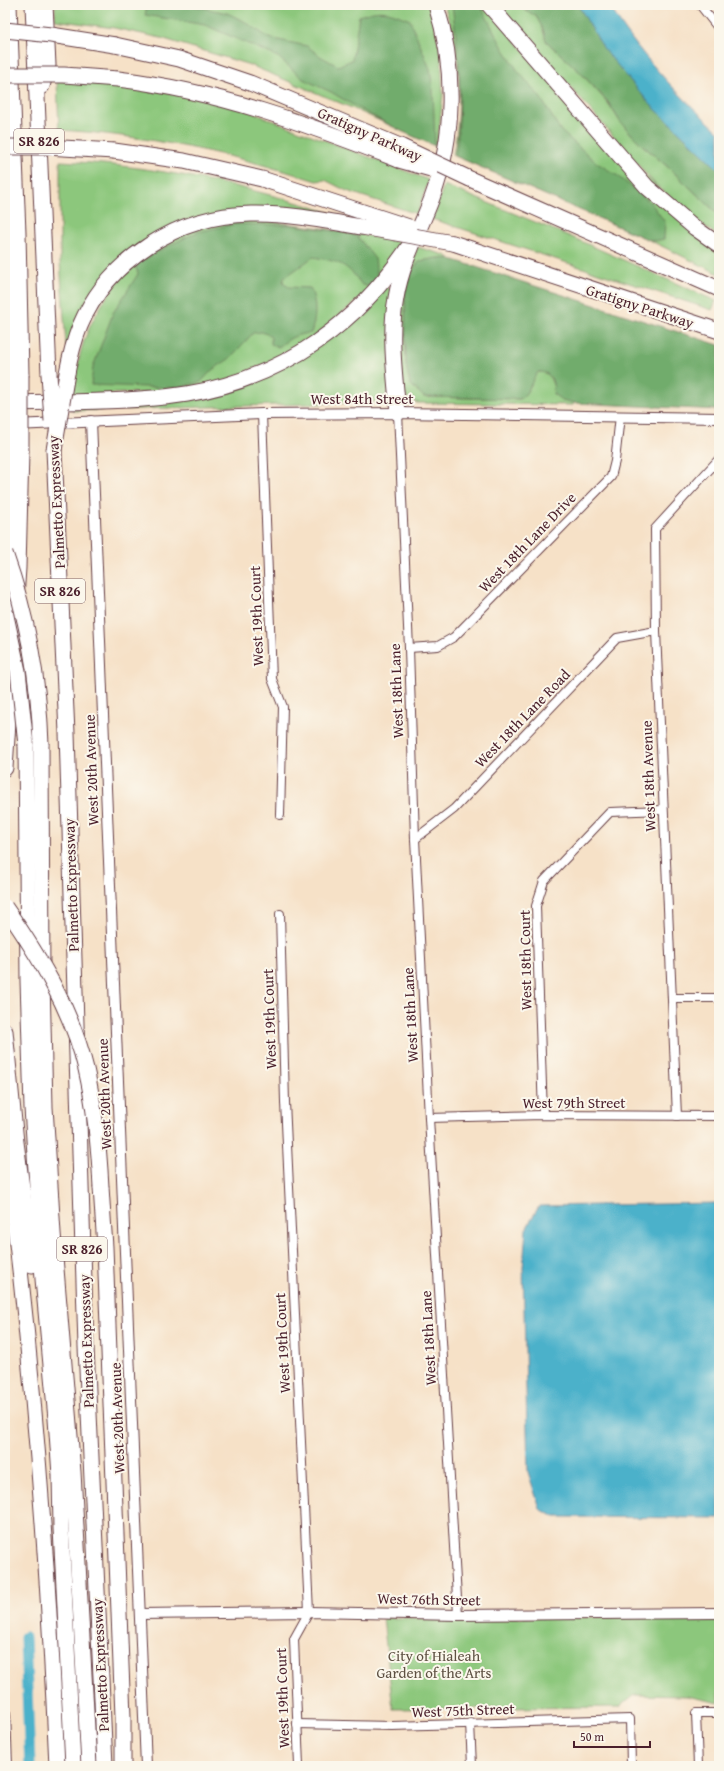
<svg xmlns="http://www.w3.org/2000/svg" width="724" height="1771" viewBox="0 0 724 1771" font-family="'Gentium Book Plus',serif">
<style>
.green{fill:#8cc77c;stroke:#6b7354}
.forest{fill:#71ac6c;stroke:#5e664c}
.water{fill:#4bb1ca;stroke:#4a687a}
.lines{fill:none;stroke-linecap:round;stroke-linejoin:round}
.canal{stroke:#4bb1ca;stroke-width:11}
.minor-casing{stroke:#643c42;stroke-width:10}
.tertiary-casing{stroke:#643c42;stroke-width:12}
.motorway-casing{stroke:#643c42;stroke-width:17}
.minor{stroke:#fff;stroke-width:8}
.tertiary{stroke:#fff;stroke-width:10}
.motorway{stroke:#fff;stroke-width:15}
.motorway-bridge-casing{stroke:#643c42;stroke-width:17;stroke-linecap:butt}
.motorway-bridge{stroke:#fff;stroke-width:15}
.labels{text-anchor:middle;dominant-baseline:central;stroke-width:4;stroke-linejoin:round;paint-order:stroke}
.shield{fill:#fbf7ec;stroke:#7f6065;stroke-width:1}
.shield-label{font-size:14px;font-weight:bold;fill:#4a1f2b}
.street-label{font-size:15px;fill:#4a1f2b;stroke:#fbf7ec}
.park-label{font-size:15px;fill:#5e5143;stroke:#fbf7ec}
</style>
<rect width="100%" height="100%" fill="#fbf7ec"/>
<filter id="ink" filterUnits="userSpaceOnUse"><feTurbulence type="fractalNoise" baseFrequency=".025" numOctaves="2"/><feDisplacementMap in="SourceGraphic" scale="8" xChannelSelector="R" yChannelSelector="G"/><feConvolveMatrix kernelMatrix="1 2 1 2 8 2 1 2 1" color-interpolation-filters="sRGB"/></filter>
<filter id="wash" filterUnits="userSpaceOnUse"><feTurbulence type="fractalNoise" baseFrequency=".012" numOctaves="4" result="noise"/><feDisplacementMap in="SourceGraphic" scale="16" xChannelSelector="R" yChannelSelector="G"/><feGaussianBlur stdDeviation="0.9" result="paint"/><feColorMatrix in="noise" values="0 0 0 0 0 0 0 0 0 0 0 0 0 0 0 0 0 1.4 0 .05"/><feComposite in="paint" operator="in"/></filter>
<g filter="url(#wash)">
<rect width="100%" height="100%" fill="#f6e1c7"/>
<g class="green">
<polygon points="55,5 430,5 441,54 443,95 437,147 352,108 250,65 161,38 114,28 55,20"/>
<path d="M 444,5 L 485,5 L 541,71 L 719,249 L 719,274 L 647,239 L 453,155 C 463,105 461,52 444,5 Z"/>
<polygon points="499,5 515,5 536,16 543,29 546,41 580,72 608,103 621,123 640,143 669,168 719,215 719,237 696,220 654,183"/>
<path d="M 57,81 L 134,86 L 230,104 L 429,180 L 417,214 L 347,191 L 325,180 L 316,181 C 233,154 146,135 59,130 Z"/>
<path d="M 60,161 C 154,165 250,186 340,216 L 285,210 L 148,240 L 66,346 L 60,262 Z"/>
<polygon points="444,185 567,235 716,301 712,310 432,219"/>
<path d="M 252,220 C 303,224 353,232 403,243 L 374,287 L 297,350 L 225,381 L 161,392 L 73,395 C 76,377 78,358 84,341 C 93,315 118,275 141,259 C 164,241 196,226 224,222 C 233,221 243,221 252,220 Z"/>
<polygon points="417,247 445,255 451,259 437,258 405,293 406,365 410,383 424,397 520,399 529,389 531,381 538,372 543,372 549,375 554,387 563,400 575,403 573,405 417,403 407,398 402,389 399,308"/>
<polygon points="383,287 392,289 389,391 380,402 72,411 72,409 204,398 243,386"/>
<polygon points="719,1617 719,1703 687,1696 635,1695 620,1707 393,1709 383,1618"/>
</g>
<g class="forest">
<path d="M 147,5 L 190,5 L 227,13 L 244,21 L 269,38 L 307,46 L 320,56 L 338,66 L 352,60 L 359,16 C 382,8 388,11 410,20 L 430,69 L 433,90 L 435,146 L 401,131 L 358,108 L 331,92 L 303,79 L 278,57 L 205,25 L 145,15 Z"/>
<path d="M 452,5 L 480,5 L 503,48 L 518,71 L 540,97 L 561,131 L 597,163 L 618,176 L 651,203 L 665,222 L 664,239 L 655,241 L 647,239 L 455,156 C 464,105 459,55 452,5 Z"/>
<polygon points="515,5 578,5 605,49 650,104 719,170 719,215 669,168 640,143 621,123 608,102 580,72 546,41 543,29 536,16"/>
<path d="M 235,224 L 293,225 L 348,233 L 358,237 L 375,259 L 377,274 L 374,287 L 362,285 C 346,263 340,262 313,257 L 284,278 L 283,283 L 289,287 L 310,288 C 317,302 316,318 311,333 C 297,334 289,338 279,347 L 271,344 L 271,338 L 269,335 L 262,332 L 253,333 L 229,359 L 212,370 L 201,382 L 176,388 L 91,385 L 93,367 L 113,313 L 138,274 L 135,264 L 176,242 L 197,232 Z"/>
<path d="M 437,258 L 451,259 L 719,345 L 719,410 L 575,403 L 562,400 L 553,394 C 555,383 551,371 538,372 C 531,381 530,392 520,399 L 424,397 L 410,384 L 406,365 L 405,293 L 411,271 L 420,261 Z"/>
</g>
<g class="water">
<path d="M 578,5 L 609,5 C 637,52 678,95 719,132 L 719,170 L 650,104 L 604,49 Z"/>
<polygon points="719,1203 719,1518 555,1517 540,1509 528,1472 523,1268 526,1229 539,1206"/>
</g>
<g class="lines">
<polyline class="canal" points="25,1637 30,1766"/>
</g>
</g>
<g filter="url(#ink)">
<g class="lines">
<g class="minor-casing">
<g id="minor">
<polyline points="700,5 719,29"/>
<polyline points="398,413 409,648 415,839 429,1118 458,1615"/>
<polyline points="262,414 272,679 283,707 280,815"/>
<polyline points="409,648 438,646 454,637 611,477 615,461 620,416"/>
<polyline points="415,839 454,809 617,638 656,631"/>
<polyline points="280,914 285,1102 309,1612 294,1639 299,1766"/>
<polyline points="672,998 719,998"/>
<polyline points="543,1115 536,906 544,881 610,812 663,810"/>
<polyline points="677,1116 656,631 655,529 719,459"/>
<polyline points="429,1118 543,1115 719,1116"/>
<polyline points="470,1723 472,1766"/>
<polyline points="297,1724 392,1726 630,1719 631,1766"/>
<polyline points="698,1766 696,1713 719,1713"/>
</g>
</g>
<g class="tertiary-casing">
<g id="tertiary">
<polyline points="91,421 146,1766"/>
<polyline points="15,425 262,414 398,413 719,418"/>
<polyline points="140,1614 309,1612 458,1615 719,1613"/>
<polyline points="5,1712 7,1766"/>
</g>
</g>
<g class="motorway-casing">
<g id="motorway">
<polyline points="9,5 18,233 21,375"/>
<polyline points="33,5 49,374"/>
<polyline points="489,5 647,187 695,228 719,245"/>
<polyline points="115,45 179,59 250,83 402,147"/>
<path d="M 118,79 C 218,91 307,124 399,160"/>
<polyline points="42,86 48,65 45,5"/>
<polyline points="114,151 184,161 262,179 369,214"/>
<polyline points="470,179 719,289"/>
<polyline points="5,199 9,376"/>
<polyline points="453,243 719,331"/>
<path d="M 67,373 C 70,357 74,341 80,326 C 108,259 179,215 251,214 C 288,213 326,221 362,227"/>
<path d="M 8,403 C 67,401 129,403 187,394 C 284,378 360,323 413,240"/>
<path d="M 398,413 C 395,375 389,335 396,298 C 402,262 419,232 432,198 C 455,136 456,68 436,5"/>
<polyline points="54,450 67,733 86,1347 105,1766"/>
<polyline points="5,606 9,453"/>
<polyline points="41,744 42,981 45,1107 53,1233 73,1472 89,1766"/>
<polyline points="26,745 28,981 32,1108 43,1279 56,1419 60,1475 61,1528 73,1766"/>
<polyline points="5,768 18,568 21,452"/>
<polyline points="5,1031 16,1142 32,1265"/>
<path d="M 5,1145 C 32,1351 48,1558 57,1766"/>
<polyline points="101,1187 105,1247 123,1717 123,1766"/>
</g>
</g>
<use href="#minor" class="minor"/>
<use href="#tertiary" class="tertiary"/>
<use href="#motorway" class="motorway"/>
<g class="motorway-bridge-casing">
<g id="motorway-bridge">
<polyline points="5,30 51,35 115,45"/>
<polyline points="5,75 64,75 118,79"/>
<polyline points="5,147 46,147 114,151"/>
<polyline points="402,147 470,179"/>
<polyline points="399,160 431,169"/>
<polyline points="369,214 409,227"/>
<polyline points="362,227 453,243"/>
<polyline points="49,374 52,421"/>
<polyline points="21,375 21,452"/>
<polyline points="9,376 9,453"/>
<polyline points="54,450 67,373"/>
<path d="M 5,553 C 27,615 39,679 41,744"/>
<polyline points="5,611 18,671 26,745"/>
<path d="M 5,907 C 39,956 72,1010 86,1069 C 95,1108 99,1147 101,1187"/>
</g>
</g>
<use href="#motorway-bridge" class="motorway-bridge"/>
</g>
</g>
<g class="labels">
<g class="shield">
<rect x="14" y="129" width="50" height="24" rx="3"/>
<rect x="35" y="579" width="50" height="24" rx="3"/>
<rect x="57" y="1237" width="50" height="24" rx="3"/>
</g>
<g class="shield-label">
<text x="39" y="141">SR 826</text>
<text x="60" y="591">SR 826</text>
<text x="82" y="1249">SR 826</text>
</g>
<g class="street-label">
<text transform="translate(370 134) rotate(24)">Gratigny Parkway</text>
<text transform="translate(640 306) rotate(18)">Gratigny Parkway</text>
<text x="362" y="398">West 84th Street</text>
<text transform="translate(56 502) rotate(-93)">Palmetto Expressway</text>
<text transform="translate(527 542) rotate(-46)">West 18th Lane Drive</text>
<text transform="translate(256 616) rotate(-92)">West 19th Court</text>
<text transform="translate(396 691) rotate(-92)">West 18th Lane</text>
<text transform="translate(522 718) rotate(-46)">West 18th Lane Road</text>
<text transform="translate(91 770) rotate(-92)">West 20th Avenue</text>
<text transform="translate(648 776) rotate(-92)">West 18th Avenue</text>
<text transform="translate(71 885) rotate(-92)">Palmetto Expressway</text>
<text transform="translate(525 960) rotate(-91)">West 18th Court</text>
<text transform="translate(410 1015) rotate(-93)">West 18th Lane</text>
<text transform="translate(269 1019) rotate(-92)">West 19th Court</text>
<text transform="translate(104 1094) rotate(-92)">West 20th Avenue</text>
<text x="574" y="1102">West 79th Street</text>
<text transform="translate(428 1338) rotate(-93)">West 18th Lane</text>
<text transform="translate(86 1341) rotate(-92)">Palmetto Expressway</text>
<text transform="translate(282 1343) rotate(-93)">West 19th Court</text>
<text transform="translate(117 1418) rotate(-92)">West 20th Avenue</text>
<text transform="translate(429 1599) rotate(1)">West 76th Street</text>
<text transform="translate(100 1665) rotate(-93)">Palmetto Expressway</text>
<text transform="translate(282 1698) rotate(-92)">West 19th Court</text>
<text transform="translate(463 1710) rotate(-2)">West 75th Street</text>
</g>
<g class="park-label">
<text x="434" y="1655">City of Hialeah<tspan x="434" dy="17">Garden of the Arts</tspan></text>
</g>
</g>
<rect width="724" height="1771" fill="none" stroke="#fbf7ec" stroke-width="20"/>
<path d="M574 1741v6h76v-6" fill="none" stroke="#4a1f2b" stroke-width="2"/>
<text x="580" y="1741" font-size="12" fill="#4a1f2b" stroke="#fbf7ec" stroke-width="3" paint-order="stroke">50 m</text>
</svg>
